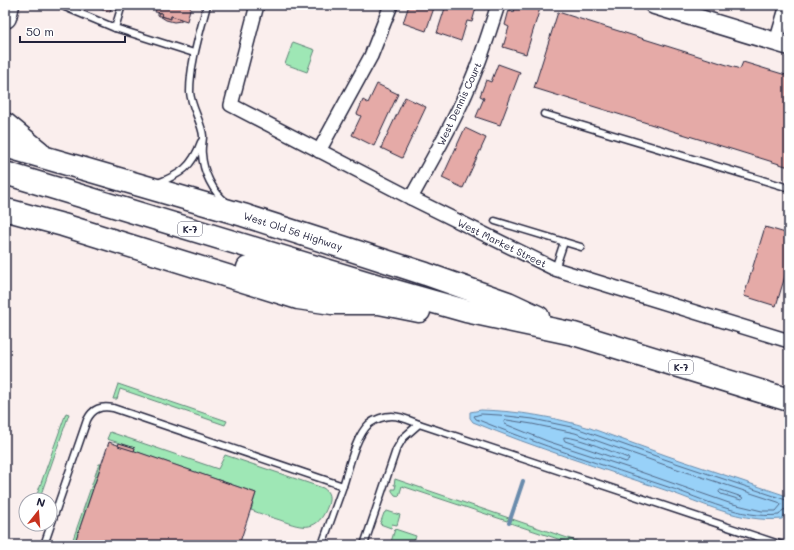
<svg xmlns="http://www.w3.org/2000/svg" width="794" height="550" viewBox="0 0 794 550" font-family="Mali,sans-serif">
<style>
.green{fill:#9ee7b5;stroke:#608478}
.water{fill:#98d1f8;stroke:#698bac}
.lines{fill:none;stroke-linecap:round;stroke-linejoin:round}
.shore{stroke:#516887;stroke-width:1}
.stream{stroke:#698bac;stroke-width:4}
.building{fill:#e5aaa7;stroke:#22223b}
.lane-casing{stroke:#22223b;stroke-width:9}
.street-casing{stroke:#22223b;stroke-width:16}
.secondary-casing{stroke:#22223b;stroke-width:21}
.highway-casing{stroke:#22223b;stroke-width:25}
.lane{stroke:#fff;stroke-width:6}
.street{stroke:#fff;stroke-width:13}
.secondary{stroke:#fff;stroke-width:18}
.highway{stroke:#fff;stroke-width:22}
.labels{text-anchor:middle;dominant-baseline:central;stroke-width:3;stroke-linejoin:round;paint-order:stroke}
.shield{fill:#fff;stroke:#646476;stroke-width:1}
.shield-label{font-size:9px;font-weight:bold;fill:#22223b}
.street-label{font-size:10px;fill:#22223b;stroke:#fff}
</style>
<rect width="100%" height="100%" fill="#faeeed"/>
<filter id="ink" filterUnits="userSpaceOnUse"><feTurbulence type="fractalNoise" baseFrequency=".025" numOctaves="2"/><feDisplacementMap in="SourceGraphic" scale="8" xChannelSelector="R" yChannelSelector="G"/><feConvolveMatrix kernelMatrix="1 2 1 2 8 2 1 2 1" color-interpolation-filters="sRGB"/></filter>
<g filter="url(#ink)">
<g class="green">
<polygon points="293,42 315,50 307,72 285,64"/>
<polygon points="118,384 227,421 225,425 120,389 117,399 113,399"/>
<polygon points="66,413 69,414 39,500 35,500"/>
<path d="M 110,432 L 218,469 L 225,455 L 323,488 C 330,492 330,498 328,505 C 318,532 304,529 280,520 C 270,517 261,514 251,510 L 256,493 L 134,451 L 135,448 L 107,439 Z"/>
<polygon points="99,464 101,464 74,545 71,545"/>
<polygon points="395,479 509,518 507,521 402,486 399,496 395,495 392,491 392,489 395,489 396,485 394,485"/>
<polygon points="387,511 400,515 397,525 392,524 391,528 380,524 384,513"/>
<polygon points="512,519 588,545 576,545 510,523"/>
<polygon points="395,529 416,536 413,545 397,544 396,545 390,545"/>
</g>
<path class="water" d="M 481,410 C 518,411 555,417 590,428 L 668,456 L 781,494 L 789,497 L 789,513 L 785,514 L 782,519 C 741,523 702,503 665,490 C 600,468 536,448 473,422 L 470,418 L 470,412 Z"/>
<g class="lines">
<g class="shore">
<polygon points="507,420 532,424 575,433 665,465 778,502 780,503 781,505 776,511 762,511 729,503 635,470 547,441 505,424 504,422"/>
<path d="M 565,437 C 581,438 612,452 628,458 L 629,460 L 626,462 L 565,441 L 564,439 Z"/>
<polygon points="721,490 742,497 743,499 741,500 721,494 719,492"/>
<path d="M 789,501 L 667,460 L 576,428 L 533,419 L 499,415 L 481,414 L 474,416 L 476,419 C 539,445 603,465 668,487 C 703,499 741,519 779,515 L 783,510 L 789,509"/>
</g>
<g class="stream">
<polyline points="509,523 523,481"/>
<polyline points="702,545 703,543"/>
</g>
</g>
<g class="building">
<polygon points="87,5 112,5 110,12"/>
<polygon points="158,5 191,5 187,21 171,16 171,19 161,16 162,13 155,12"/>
<polygon points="409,5 435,5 426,31 403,23"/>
<polygon points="446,5 472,5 472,6 476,8 472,22 467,21 461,41 437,33"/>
<polygon points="516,5 541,5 526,54 503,47 509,27 505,25 509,10 514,12"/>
<polygon points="558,12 740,69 743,62 789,76 789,167 534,88"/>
<polygon points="158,13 162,13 161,16 171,19 171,16 181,19 181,21 174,22 166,20 158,15"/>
<polygon points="498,64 520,72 500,125 476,117 484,98 480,96 486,80 491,82"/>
<polygon points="377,84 398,94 374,146 352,135 361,116 357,114 363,100 368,103"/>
<polygon points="405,97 426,107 402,158 381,148"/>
<polygon points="465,128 486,138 463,188 442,178"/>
<polygon points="765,227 789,234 789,263 776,306 744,296"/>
<polygon points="109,442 256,493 239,545 74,545"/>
<polygon points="119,443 135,448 134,451 118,446"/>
</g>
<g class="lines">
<g class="lane-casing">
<g id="lane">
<polyline points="65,5 65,7 115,28"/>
<polyline points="122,5 115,28 194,53"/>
<path d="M 207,5 C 200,32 190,63 190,92 C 191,107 202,123 203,136 C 203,142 201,148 202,154 C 203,172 213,192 226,202"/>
<polyline points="544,114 789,188"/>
<path d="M 158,183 C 181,174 192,167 201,142"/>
<polyline points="495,221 581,247"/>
<polyline points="555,269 564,242"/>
<path d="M 44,545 L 87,420 C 93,408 101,406 113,408 L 343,486 C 349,468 355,437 369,424 C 375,419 385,416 392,416 C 401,416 411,421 419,424"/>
<polyline points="322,545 343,486"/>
<polyline points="364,545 396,450 403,438 419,424 782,545"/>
</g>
</g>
<g class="street-casing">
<g id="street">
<polyline points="257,5 231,105 411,198 555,269 789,341"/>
<polyline points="776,42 787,5"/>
<polyline points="319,151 371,56 391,5"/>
<path d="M 411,198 C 431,161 453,125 469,86 C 481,60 489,32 498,5"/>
</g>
</g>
<g class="secondary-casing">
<polyline id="secondary" points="654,5 789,46"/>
</g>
<g class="highway-casing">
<g id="highway">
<polyline points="5,17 8,5"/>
<polyline points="5,124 39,152"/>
<polyline points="5,146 243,215 426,274 508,303 538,317"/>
<polyline points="5,173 395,291 466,311 574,334 789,400"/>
<polyline points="5,211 11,211 63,225 298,298 332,303 379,303 419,311"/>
<polyline points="248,268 325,287 359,285"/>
</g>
</g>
<use href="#lane" class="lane"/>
<use href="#street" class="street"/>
<use href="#secondary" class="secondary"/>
<use href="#highway" class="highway"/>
</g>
</g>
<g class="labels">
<g class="shield">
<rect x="178" y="222" width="24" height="14" rx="3"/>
<rect x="669" y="360" width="24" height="14" rx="3"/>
</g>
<g class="shield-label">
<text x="190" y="229">K-7</text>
<text x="681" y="367">K-7</text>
</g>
<g class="street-label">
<text transform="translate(459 104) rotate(-65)">West Dennis Court</text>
<text transform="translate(293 231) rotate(18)">West Old 56 Highway</text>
<text transform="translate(502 243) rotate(26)">West Market Street</text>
</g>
</g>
<rect width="794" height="550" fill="none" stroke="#fff" stroke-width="20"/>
<rect x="10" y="10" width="774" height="530" fill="none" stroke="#22223b" stroke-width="1.5" filter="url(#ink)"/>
<g transform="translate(38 512) rotate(17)"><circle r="19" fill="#ffffff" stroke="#a7a7b1"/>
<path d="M0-3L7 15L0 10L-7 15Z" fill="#c8321e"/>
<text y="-6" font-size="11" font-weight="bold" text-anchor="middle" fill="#22223b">N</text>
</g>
<path d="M20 36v6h105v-6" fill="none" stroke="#22223b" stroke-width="2"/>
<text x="26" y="36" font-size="12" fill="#22223b" stroke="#ffffff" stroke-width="3" paint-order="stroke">50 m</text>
</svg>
